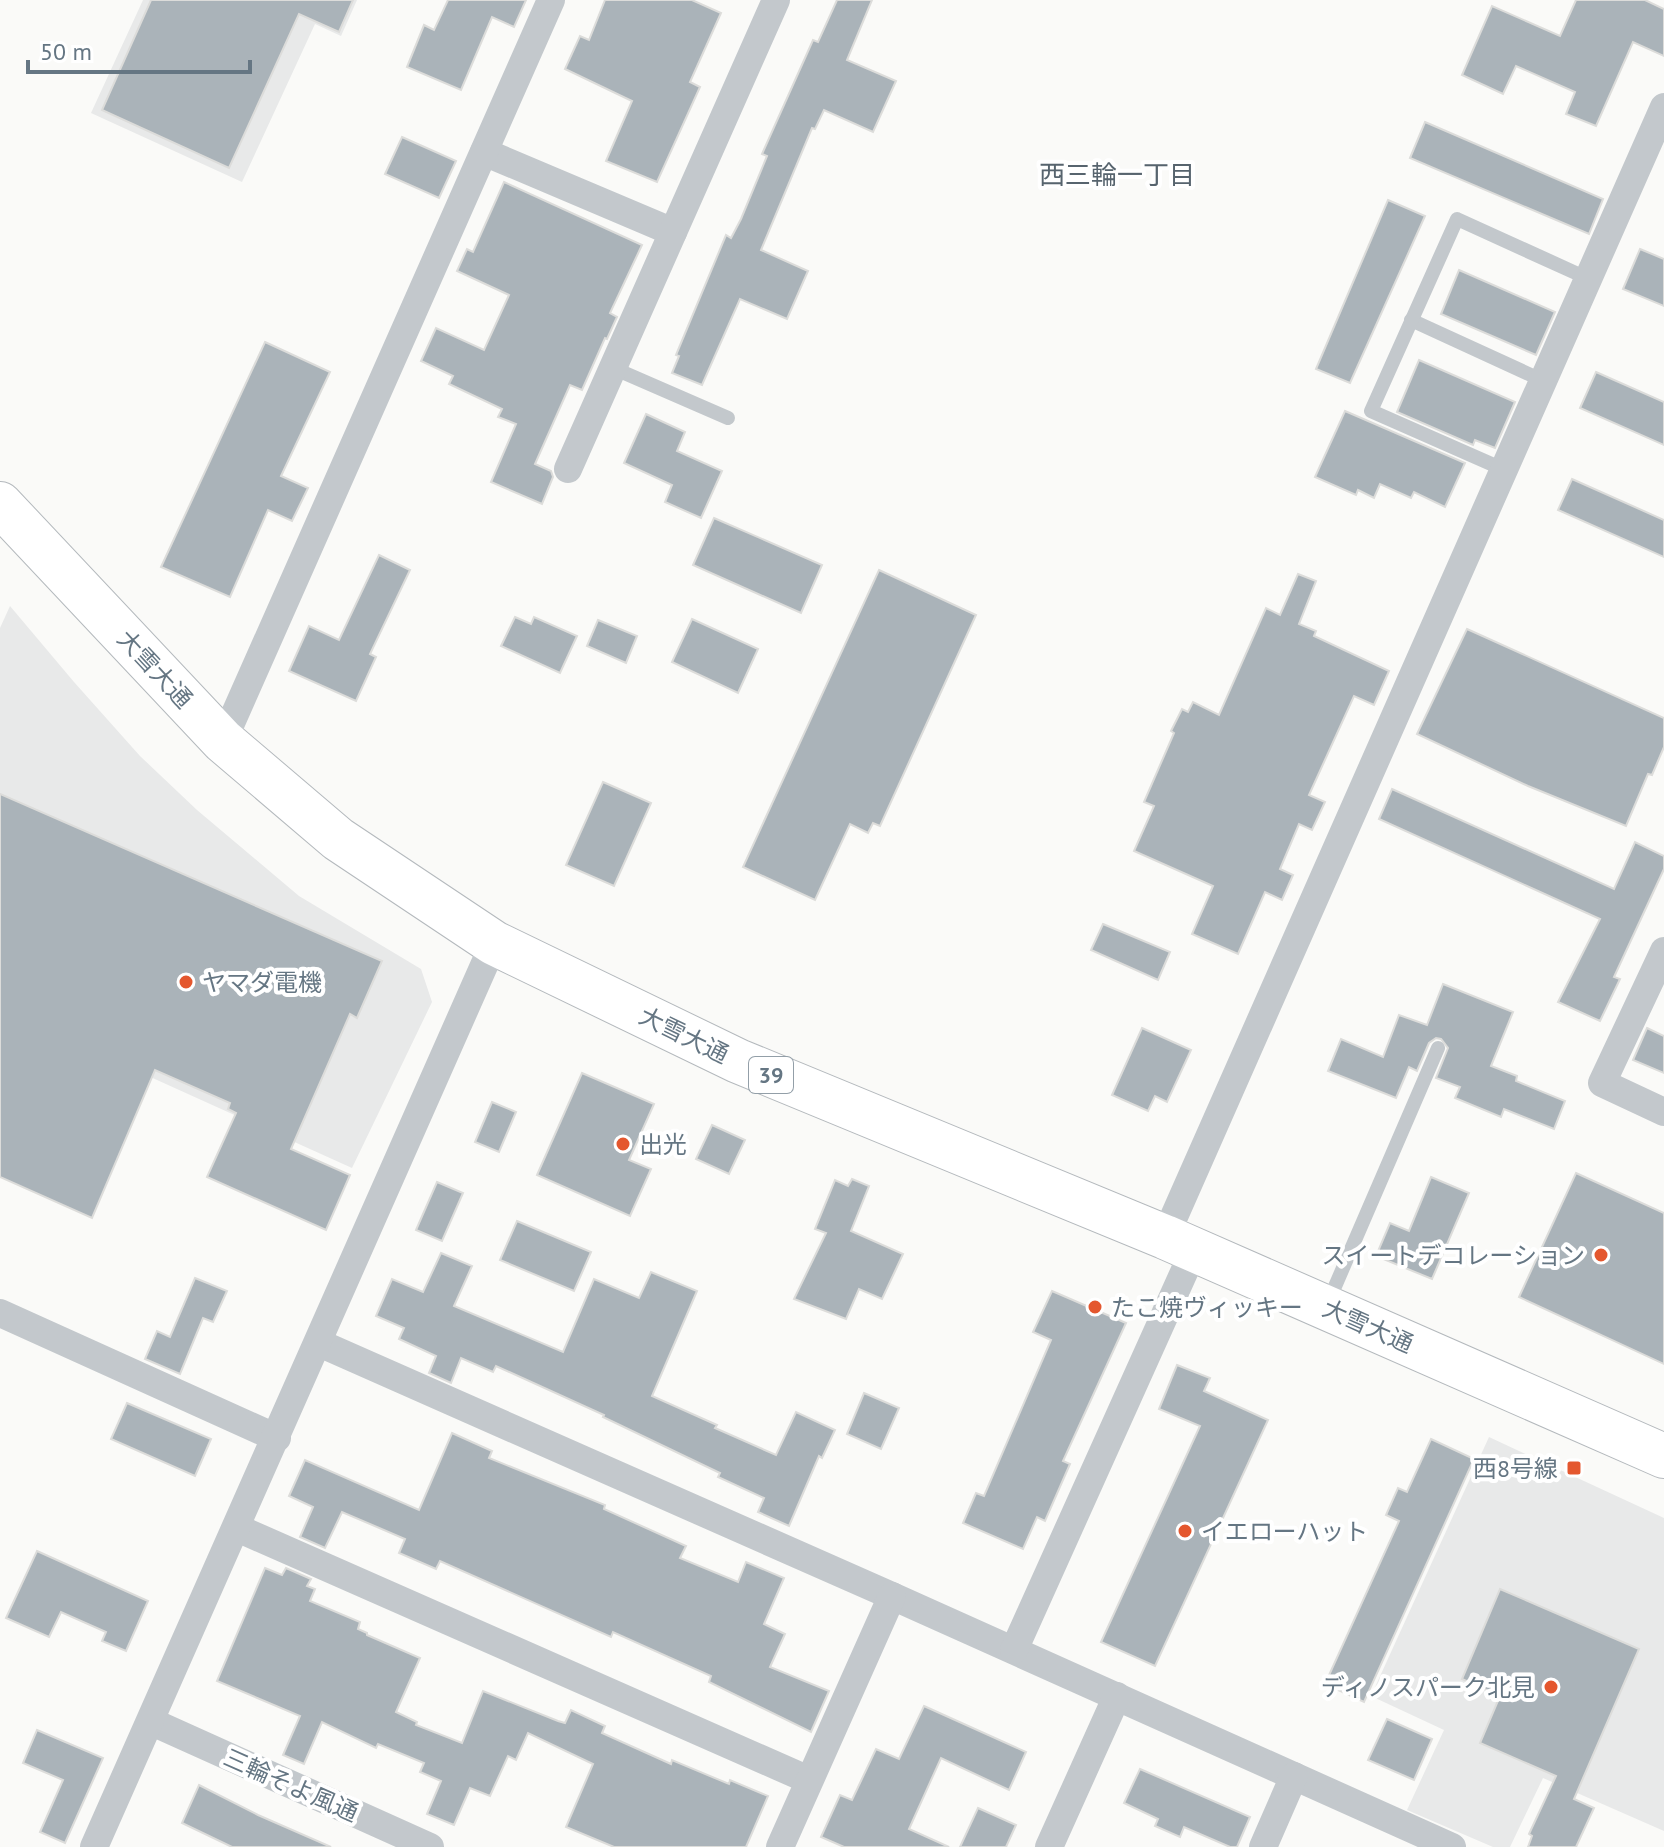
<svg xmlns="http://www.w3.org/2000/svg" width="1664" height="1847" viewBox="0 0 1664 1847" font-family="'PT Sans','Noto Sans JP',sans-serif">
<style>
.built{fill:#e8e9e9}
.building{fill:#aab3b9;stroke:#dcdcda;stroke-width:2}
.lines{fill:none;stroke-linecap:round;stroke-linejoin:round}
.trunk-casing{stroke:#b4b9bd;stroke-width:46}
.service{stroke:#c3c8cc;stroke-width:14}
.minor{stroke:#c3c8cc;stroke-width:28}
.trunk{stroke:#fff;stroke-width:44}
.poi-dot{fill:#e4572e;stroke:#fff;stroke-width:3}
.labels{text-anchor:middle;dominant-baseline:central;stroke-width:8;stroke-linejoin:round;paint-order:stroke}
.shield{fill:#fff;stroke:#939fa8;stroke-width:2}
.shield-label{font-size:22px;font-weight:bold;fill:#657683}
.street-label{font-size:24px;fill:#657683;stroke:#fff}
.poi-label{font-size:24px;fill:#657683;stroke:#fff;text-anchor:start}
.neighbourhood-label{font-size:26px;fill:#57646e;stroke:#fff}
</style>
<rect width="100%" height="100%" fill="#fafaf8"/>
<g class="built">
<polygon points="143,0 357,0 341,36 315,24 242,182 91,113"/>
<polygon points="10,606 74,682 140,756 197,810 299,896 421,969 432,1002 352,1168 0,1009 0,628"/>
<polygon points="1489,1437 1664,1518 1664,1831 1543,1778 1510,1847 1493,1847 1407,1810 1444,1730 1371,1696"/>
</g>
<g class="building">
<polygon points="151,0 353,0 339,32 299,14 229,168 102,110"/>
<polygon points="448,0 526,0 514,27 492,17 461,90 407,67 424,25 434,30"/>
<polygon points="605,0 692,0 721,13 690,82 700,87 657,182 606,161 632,101 565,69 580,36 589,40"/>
<polygon points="837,0 872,0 847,60 896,81 873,132 824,110 815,129 812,128 761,250 808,271 787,319 740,299 702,385 672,373 679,356 676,355 726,235 731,238 741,219 767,156 762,154 805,58 813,40 818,42"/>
<polygon points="1576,0 1645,0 1664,9 1664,56 1633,42 1596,126 1566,114 1575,92 1516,66 1503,94 1462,75 1492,6 1560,36"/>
<polygon points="1425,122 1603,199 1589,234 1410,158"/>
<polygon points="402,137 456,161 439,198 385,174"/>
<polygon points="504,182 642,245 610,313 617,317 607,339 605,338 582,390 570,385 535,464 551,471 553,477 542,504 491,482 516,424 498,417 502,409 449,384 453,376 421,361 436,328 484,350 509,295 457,271 467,249 473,252"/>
<polygon points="1388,200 1425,216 1350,383 1316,369"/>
<polygon points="1640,249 1664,259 1664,306 1623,289"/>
<polygon points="1459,270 1555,312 1536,355 1441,314"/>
<polygon points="265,342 330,372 281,476 308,488 292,521 268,510 230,597 161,567"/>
<polygon points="1419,360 1515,402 1495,448 1475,440 1473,445 1397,412"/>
<polygon points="1596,372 1664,402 1664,445 1580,408"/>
<polygon points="1345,411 1465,463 1445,507 1414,492 1411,498 1380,484 1374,498 1358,490 1356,495 1315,477"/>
<polygon points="646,414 685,432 677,451 722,471 701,518 665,502 672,485 624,463"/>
<polygon points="1572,479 1664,520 1664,557 1558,510"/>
<polygon points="714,518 822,565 801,613 693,565"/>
<polygon points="379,555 410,570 370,654 376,657 356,701 289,671 309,626 339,640"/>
<polygon points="879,570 976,615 880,826 873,823 868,833 850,824 815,900 743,867"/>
<polygon points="1298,574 1316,581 1299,624 1316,631 1314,636 1389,671 1374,705 1354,696 1309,795 1325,802 1312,830 1299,824 1280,869 1293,875 1282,900 1265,892 1238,954 1192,934 1213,886 1134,851 1154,806 1144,802 1174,733 1171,731 1182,709 1188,712 1193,702 1219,715 1266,608 1280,615"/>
<polygon points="515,617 531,624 534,617 577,636 560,673 501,646"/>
<polygon points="692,619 758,649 738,693 672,662"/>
<polygon points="598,620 637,636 626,663 587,646"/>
<polygon points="1467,629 1664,718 1664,747 1652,775 1648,774 1626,826 1528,786 1417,734"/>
<polygon points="603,782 651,803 614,886 566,865"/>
<polygon points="1392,789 1614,889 1635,842 1664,856 1664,869 1614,977 1620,979 1600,1021 1558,1002 1600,919 1379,819"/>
<polygon points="0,794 382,961 357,1018 350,1014 291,1149 350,1175 326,1230 207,1177 236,1113 228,1109 230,1103 155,1070 92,1218 0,1177"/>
<polygon points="1103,924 1170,952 1158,980 1091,950"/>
<polygon points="1443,984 1513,1012 1491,1066 1517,1076 1516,1081 1565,1101 1554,1129 1504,1109 1501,1117 1455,1098 1460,1087 1436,1078 1448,1048 1441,1039 1436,1038 1429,1043 1417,1071 1409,1067 1396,1098 1328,1071 1341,1039 1383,1057 1399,1015 1427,1025"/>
<polygon points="1142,1028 1191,1050 1167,1102 1155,1096 1148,1111 1112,1095"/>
<polygon points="1647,1028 1664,1036 1664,1073 1633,1060"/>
<polygon points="582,1073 654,1104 629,1160 651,1169 630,1216 537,1175"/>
<polygon points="492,1102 516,1112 499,1152 475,1142"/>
<polygon points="712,1125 745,1140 729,1174 696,1159"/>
<polygon points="1576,1173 1664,1213 1664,1364 1519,1297"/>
<polygon points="1431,1177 1469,1193 1432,1279 1376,1256 1390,1223 1409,1231"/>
<polygon points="852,1179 869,1186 851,1231 903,1254 882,1299 859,1289 846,1319 794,1299 826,1233 815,1229 835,1180 848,1186"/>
<polygon points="437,1182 463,1193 442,1241 416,1230"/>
<polygon points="517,1221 591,1252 574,1291 500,1260"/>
<polygon points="441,1253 472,1266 454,1306 563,1352 594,1279 639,1298 651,1272 697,1291 652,1396 717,1425 715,1428 776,1455 796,1412 835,1430 822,1458 819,1456 789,1526 758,1512 764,1498 718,1477 720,1473 603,1417 604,1415 496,1366 493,1372 461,1358 451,1383 429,1373 436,1356 399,1339 404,1328 376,1316 392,1279 423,1292"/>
<polygon points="195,1278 227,1291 213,1322 203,1318 180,1374 145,1359 157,1331 170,1337"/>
<polygon points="1052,1291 1126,1323 1063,1461 1070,1464 1045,1521 1037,1517 1023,1549 963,1523 976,1493 984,1496 1051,1340 1033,1332"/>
<polygon points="1177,1365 1210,1378 1204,1391 1268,1420 1155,1666 1101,1642 1200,1426 1159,1409"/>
<polygon points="864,1393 899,1408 881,1449 847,1434"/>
<polygon points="127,1403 211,1439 195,1476 111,1439"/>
<polygon points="452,1433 492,1451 489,1458 605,1505 604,1509 686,1546 680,1558 738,1582 746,1562 784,1578 764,1624 785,1634 770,1667 829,1691 811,1732 709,1682 711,1676 613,1632 611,1637 440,1561 436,1569 399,1553 405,1539 342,1512 325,1548 300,1537 313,1507 289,1496 305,1460 419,1510"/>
<polygon points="1431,1439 1474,1459 1364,1702 1325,1684 1399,1521 1386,1515 1398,1488 1407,1492"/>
<polygon points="37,1551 148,1601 126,1651 102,1641 106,1632 61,1612 49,1637 6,1618"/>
<polygon points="265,1568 282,1575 286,1568 311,1579 307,1586 315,1589 310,1601 360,1622 358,1629 367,1633 367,1635 420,1658 396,1712 417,1722 416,1725 462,1743 483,1691 558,1721 565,1723 571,1710 605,1726 602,1733 671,1764 672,1760 729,1784 730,1780 768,1796 746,1847 614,1847 566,1827 593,1764 528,1733 516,1760 508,1756 490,1796 470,1788 454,1825 427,1814 441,1781 420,1772 424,1763 378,1744 376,1748 322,1722 304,1764 283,1755 300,1716 217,1681"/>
<polygon points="1500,1589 1639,1649 1574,1799 1594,1808 1576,1847 1528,1847 1532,1836 1529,1834 1556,1776 1480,1743 1500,1696 1462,1679"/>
<polygon points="924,1706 1026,1752 1009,1790 941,1758 909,1829 949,1847 844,1847 821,1837 840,1795 852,1800 876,1749 899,1759"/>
<polygon points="1387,1719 1432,1739 1414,1780 1368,1760"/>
<polygon points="37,1730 103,1758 65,1843 40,1832 63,1780 23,1763"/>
<polygon points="1140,1769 1250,1817 1237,1847 1230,1847 1184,1827 1180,1837 1155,1826 1158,1819 1124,1803"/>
<polygon points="199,1785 258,1815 331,1847 232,1847 182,1823"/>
<polygon points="978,1808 1016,1825 1006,1847 960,1847"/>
</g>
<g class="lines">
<g class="trunk-casing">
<polyline id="trunk" points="0,504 223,741 338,839 494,943 738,1061 1165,1237 1664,1456"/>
</g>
<g class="service">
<polyline points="1411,320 1544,381"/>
<polyline points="613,368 728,418"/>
<polyline points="1505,470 1371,411 1457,219 1589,279"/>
<polyline points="1327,1305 1438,1048"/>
</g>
<g class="minor">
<polyline points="484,152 673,232"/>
<polyline points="568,469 776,0"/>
<polyline points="223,741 551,0"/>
<polyline points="1664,951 1602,1083 1664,1112"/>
<polyline points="1165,1237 1664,107"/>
<polyline points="0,1313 277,1438"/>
<polyline points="319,1343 892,1596 1452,1847"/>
<polyline points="237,1528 809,1780"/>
<polyline points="1014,1650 1194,1250"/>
<polyline points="152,1722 430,1847"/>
<polyline points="94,1847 494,943"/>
<polyline points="780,1847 892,1596"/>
<polyline points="1049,1847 1117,1696"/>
<polyline points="1263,1847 1294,1776"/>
</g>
<use href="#trunk" class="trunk"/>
</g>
<g class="poi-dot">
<circle cx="186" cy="982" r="8"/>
<circle cx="623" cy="1144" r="8"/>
<circle cx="1601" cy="1255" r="8"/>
<circle cx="1095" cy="1307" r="8"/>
<rect x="1566" y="1460" width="16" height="16" rx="4"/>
<circle cx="1185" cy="1531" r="8"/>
<circle cx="1551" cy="1687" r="8"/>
</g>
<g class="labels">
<rect class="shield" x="749" y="1057" width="44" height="36" rx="6"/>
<g class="shield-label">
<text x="771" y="1075">39</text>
</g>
<g class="street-label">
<text transform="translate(155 669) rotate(47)">大雪大通</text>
<text transform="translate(684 1035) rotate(26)">大雪大通</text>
<text transform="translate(1368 1326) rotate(24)">大雪大通</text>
<text transform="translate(291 1785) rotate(24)">三輪そよ風通</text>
</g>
<g class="poi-label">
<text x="202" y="982">ヤマダ電機</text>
<text x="639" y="1144">出光</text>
<text x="1585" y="1255" text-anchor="end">スイートデコレーション</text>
<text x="1111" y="1307">たこ焼ヴィッキー</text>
<text x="1558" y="1468" text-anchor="end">西8号線</text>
<text x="1201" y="1531">イエローハット</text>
<text x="1535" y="1687" text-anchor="end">ディノスパーク北見</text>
</g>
<g class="neighbourhood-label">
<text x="1117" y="174">西三輪一丁目</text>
</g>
</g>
<path d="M28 60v12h222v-12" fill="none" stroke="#657683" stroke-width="4"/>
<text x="40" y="60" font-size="24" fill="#657683" stroke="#ffffff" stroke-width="6" paint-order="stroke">50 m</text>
</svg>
